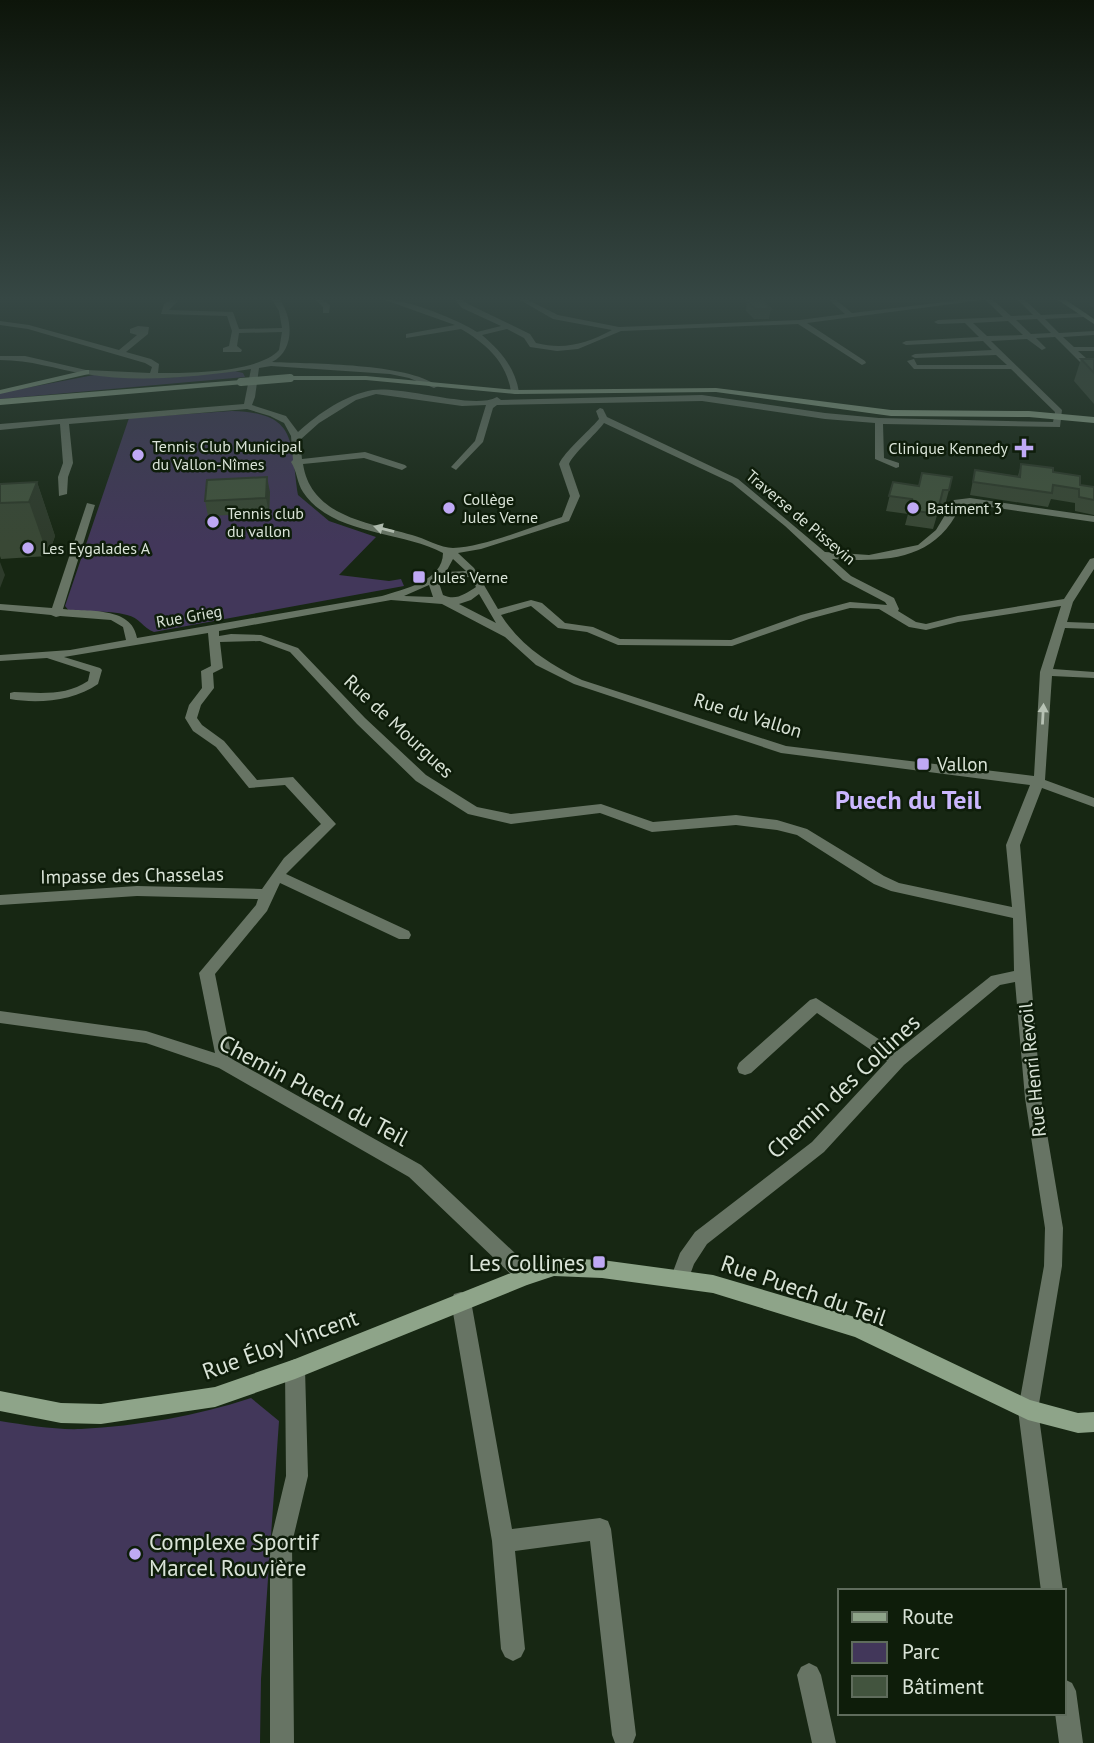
<svg xmlns="http://www.w3.org/2000/svg" width="1094" height="1743" viewBox="0 0 1094 1743" font-family="'PT Sans',sans-serif">
<style>
.green{fill:#42375a}
.lines{fill:none;stroke-linecap:round;stroke-linejoin:round}
.street{fill:#677464;fill-rule:evenodd}
.secondary{fill:#8ea489;fill-rule:evenodd}
.secondary-bridge{stroke:#8ea489;stroke-width:8}
.wall{fill:#394835}
.shaded-wall{fill:#2e3b2b}
.building{fill:#42543e;stroke:#2e3b2b;stroke-width:2}
.oneway{fill:#b7c2b4}
.poi-dot{fill:#bfa9f4;stroke:#0e1d0a;stroke-width:2.5}
.labels{text-anchor:middle;dominant-baseline:central;stroke-width:5;stroke-linejoin:round;paint-order:stroke}
.far-poi-label{font-size:16px;fill:#d9e3d7;stroke:#0e1d0a;text-anchor:start}
.far-street-label{font-size:16px;fill:#d9e3d7;stroke:#0e1d0a}
.street-label{font-size:19px;fill:#d9e3d7;stroke:#0e1d0a}
.poi-label{font-size:19px;fill:#d9e3d7;stroke:#0e1d0a;text-anchor:start}
.near-street-label{font-size:23px;fill:#d9e3d7;stroke:#0e1d0a}
.near-poi-label{font-size:23px;fill:#d9e3d7;stroke:#0e1d0a;text-anchor:end}
.district-label{font-size:26px;font-weight:bold;fill:#cbb7fe;stroke:#0e1d0a}
</style>
<rect width="100%" height="100%" fill="#172713"/>
<g class="green">
<polygon points="235,371 243,373 245,377 0,399 0,393 94,375 167,378"/>
<path d="M 232,411 C 298,413 290,441 298,495 L 329,521 L 376,537 L 339,575 L 389,581 L 401,579 L 404,586 L 154,632 C 143,628 139,617 127,615 C 109,610 88,612 70,612 L 65,606 L 129,418 Z"/>
<path d="M 251,1398 L 279,1421 L 261,1679 L 260,1743 L 0,1743 L 0,1421 C 26,1425 55,1430 81,1429 C 138,1426 196,1416 251,1398 Z"/>
</g>
<g class="lines">
<g class="street">
<path d="M 171,300 L 178,301 L 169,310 L 233,312 L 239,329 L 282,328 L 279,311 L 272,300 L 280,300 C 293,318 295,351 272,362 C 314,364 406,363 438,386 L 434,388 L 409,378 L 390,374 L 271,366 L 259,368 L 255,397 L 252,405 L 286,416 L 298,432 C 319,413 345,395 373,390 C 390,387 435,397 454,399 C 467,401 486,403 497,397 L 501,400 L 702,395 L 825,413 L 879,418 L 1053,422 L 1055,412 L 1011,369 L 914,369 L 907,361 L 914,359 L 917,365 L 1007,365 L 996,355 L 915,358 L 911,356 L 915,354 L 992,350 L 983,341 L 906,345 L 902,343 L 906,341 L 979,337 L 965,323 L 938,324 L 934,322 L 938,320 L 1003,317 L 986,300 L 993,300 L 1011,316 L 1033,315 L 1018,300 L 1025,300 L 1041,315 L 1086,313 L 1087,315 L 1083,317 L 1045,319 L 1059,333 L 1094,331 L 1094,335 L 1063,337 L 1074,347 L 1094,347 L 1094,351 L 1078,351 L 1087,359 L 1087,363 L 1081,363 L 1055,337 L 1036,338 L 1046,348 L 1042,350 L 1027,339 L 991,341 L 1062,410 L 1060,427 L 883,424 L 884,458 L 899,463 L 899,467 L 896,468 L 875,459 L 875,423 L 825,419 L 702,401 L 497,405 L 493,408 L 483,442 L 456,470 L 451,467 L 475,441 L 486,405 L 462,406 L 376,394 L 356,400 L 319,423 L 300,440 L 302,459 L 365,452 L 405,465 L 407,467 L 402,470 L 364,458 L 303,464 C 311,517 370,523 412,535 C 424,538 441,548 453,548 C 484,547 531,527 562,517 L 570,496 L 559,464 C 565,451 588,432 599,419 L 596,411 L 600,408 L 603,409 L 607,417 L 738,479 L 825,552 L 869,555 L 918,545 L 936,530 L 954,500 L 970,498 L 1094,516 L 1094,522 L 970,504 L 961,505 C 936,561 887,562 832,559 L 851,576 L 894,598 L 899,609 L 898,611 L 916,622 L 926,624 L 958,616 L 1064,599 L 1090,559 L 1094,558 L 1094,569 L 1073,602 L 1067,622 L 1094,623 L 1094,629 L 1065,628 L 1053,669 L 1094,672 L 1094,678 L 1052,676 L 1045,780 L 1094,798 L 1094,807 L 1042,788 L 1020,845 L 1041,1098 L 1063,1228 L 1062,1266 L 1038,1410 L 1063,1591 L 1041,1591 L 1018,1410 L 1044,1266 L 1045,1228 L 1025,1098 L 1015,982 L 1000,985 L 904,1065 L 824,1152 L 707,1244 L 694,1264 L 687,1283 L 680,1286 L 673,1283 L 671,1277 L 680,1253 L 695,1232 L 812,1142 L 887,1061 L 817,1013 L 751,1073 L 745,1075 L 739,1073 L 737,1068 L 739,1063 L 810,1000 L 816,998 L 897,1051 L 991,976 L 1014,971 L 1013,918 L 891,891 L 874,884 L 797,835 L 777,830 L 736,825 L 652,832 L 600,813 L 511,824 L 468,814 L 416,781 L 357,724 L 290,652 L 260,641 L 220,642 L 223,668 L 213,673 L 214,688 L 201,705 L 197,718 L 202,725 L 224,741 L 257,780 L 293,777 L 336,824 L 286,874 L 409,931 L 411,935 L 409,939 L 399,939 L 280,883 L 267,911 L 215,974 L 232,1059 L 421,1165 L 533,1270 L 535,1276 L 533,1282 L 526,1285 L 519,1282 L 409,1177 L 219,1068 L 146,1043 L 0,1023 L 0,1011 L 146,1031 L 215,1053 L 199,973 L 256,905 L 258,899 L 137,896 L 0,905 L 0,895 L 137,886 L 262,889 L 284,858 L 321,824 L 285,785 L 249,788 L 216,747 L 193,731 L 185,718 L 189,705 L 202,688 L 201,671 L 211,666 L 208,633 L 64,657 L 100,668 L 102,670 L 98,684 C 74,701 38,704 10,699 L 10,693 L 14,692 C 40,693 66,696 88,681 L 90,672 L 47,658 L 0,661 L 0,655 L 70,650 L 126,640 L 123,627 L 111,620 L 60,616 L 56,617 L 51,615 L 0,610 L 0,604 L 52,608 L 87,503 L 95,505 L 63,609 C 88,612 132,606 137,638 L 382,596 C 404,589 443,581 443,553 C 400,530 333,536 303,492 C 297,483 297,471 291,462 L 293,460 L 291,436 L 284,423 L 270,416 L 247,409 L 69,424 L 73,463 L 68,477 L 67,494 L 59,496 L 58,477 L 63,463 L 60,424 L 0,430 L 0,424 L 244,404 L 251,369 C 196,377 139,383 85,374 C 55,369 31,360 0,360 L 0,356 L 25,356 L 86,370 L 150,373 L 152,367 L 145,363 L 28,329 L 0,325 L 0,321 L 29,325 L 119,350 L 137,335 L 130,333 L 130,329 L 138,326 L 149,327 L 148,334 L 126,352 L 151,359 L 159,364 L 158,373 C 189,373 258,373 279,350 L 282,332 L 239,333 L 237,346 L 242,350 L 241,352 L 223,352 L 223,348 L 229,346 L 232,331 L 227,316 L 161,314 L 164,304 ZM 1037,319 L 1051,333 L 1031,334 L 1016,320 ZM 1008,321 L 1023,335 L 987,336 L 973,323 ZM 604,423 L 732,483 L 785,526 L 843,580 L 885,602 L 887,605 L 850,602 L 801,615 L 731,640 L 620,639 L 593,627 L 565,623 L 542,603 L 531,600 L 498,609 L 474,568 L 458,553 L 481,549 L 569,521 L 580,496 L 569,464 C 573,454 596,434 604,423 ZM 453,559 L 466,571 L 446,572 ZM 470,577 L 476,587 C 465,594 456,601 443,595 L 439,583 L 442,578 ZM 429,585 L 433,597 L 404,596 ZM 479,594 L 496,623 L 459,604 L 471,600 ZM 391,600 L 442,604 L 505,637 L 536,665 L 574,684 L 781,753 L 1030,785 L 1006,845 L 1012,907 L 899,883 L 884,876 L 807,829 L 777,820 L 736,815 L 653,822 L 601,804 L 511,814 L 477,807 L 426,775 L 365,718 L 298,648 L 261,635 L 231,634 L 219,636 L 219,631 ZM 531,606 L 558,628 L 587,632 L 618,645 L 732,646 L 809,619 L 850,608 L 879,609 L 909,627 L 926,630 L 958,622 L 1061,606 L 1040,672 L 1034,776 L 786,746 L 582,680 C 549,664 521,646 501,615 Z"/>
<polygon points="316,300 323,300 330,305 329,313 323,313 323,307"/>
<path d="M 385,300 C 407,299 459,320 477,332 L 501,326 L 462,308 L 455,300 L 463,300 L 468,304 L 530,334 L 536,343 C 564,350 586,344 612,330 L 553,319 L 520,300 L 528,300 L 558,315 L 619,327 L 800,320 L 845,314 L 829,300 L 836,300 L 852,313 L 962,300 L 982,300 L 807,323 L 865,361 L 866,363 L 862,365 L 798,324 L 621,331 L 578,349 L 557,351 L 530,347 L 524,338 L 507,329 L 482,335 C 501,351 515,368 519,392 L 515,394 L 511,392 C 507,362 485,343 461,329 L 406,338 L 406,334 L 455,325 Z"/>
<polygon points="461,1292 468,1294 471,1301 512,1529 600,1518 608,1521 611,1529 636,1735 633,1743 615,1743 612,1735 590,1541 515,1551 525,1649 521,1657 513,1661 505,1657 501,1649 492,1541 451,1301 454,1294"/>
<polygon points="295,1359 302,1362 305,1369 308,1476 292,1543 294,1743 270,1743 270,1543 286,1476 285,1369 288,1362"/>
<polygon points="809,1663 817,1667 821,1675 836,1743 812,1743 797,1675 801,1667"/>
<polygon points="1064,1679 1072,1683 1076,1691 1083,1743 1059,1743 1055,1713 1064,1713"/>
</g>
<g class="secondary">
<polygon points="1058,300 1066,300 1094,319 1094,324"/>
<polygon points="86,370 89,370 89,374 0,394 0,390"/>
<polygon points="290,376 366,376 515,390 716,388 891,410 1029,411 1094,417 1094,423 1029,417 891,416 716,392 515,394 366,380 287,380 286,378"/>
<polygon points="241,380 244,380 244,384 0,405 0,399"/>
<polygon points="554,1258 602,1260 713,1275 858,1318 1030,1400 1078,1413 1094,1412 1094,1432 1078,1433 1028,1420 855,1337 713,1293 602,1278 554,1276 527,1285 295,1379 215,1407 101,1424 61,1423 0,1411 0,1391 61,1403 101,1404 215,1387 295,1359 526,1267"/>
</g>
<polyline class="secondary-bridge" points="241,382 290,378"/>
</g>
<g class="wall">
<polygon points="1091,300 1094,300 1094,308 1089,305"/>
<polygon points="747,301 771,309 769,319 754,319 746,311"/>
<polygon points="1081,359 1094,359 1094,404 1074,381"/>
<polygon points="1021,464 1053,472 1080,485 1094,487 1094,515 1075,511 1075,503 1051,499 1048,507 970,495 975,470 1018,476"/>
<polygon points="37,482 55,536 48,556 1,559 0,556 0,484"/>
<polygon points="893,482 949,490 945,505 940,505 933,529 905,525 908,514 886,511"/>
<polygon points="270,492 269,513 208,516 205,501"/>
</g>
<g class="shaded-wall">
<polygon points="267,477 270,492 269,513 266,498"/>
<polygon points="37,482 55,536 48,556 29,502"/>
<polygon points="0,562 5,575 0,588"/>
</g>
<g class="building">
<polygon points="750,300 762,300 771,309 755,309 747,301"/>
<polygon points="1081,359 1094,359 1094,373"/>
<polygon points="1021,464 1053,468 1053,472 1080,476 1080,485 1094,487 1094,500 1079,497 1079,489 1053,485 1052,493 973,482 975,470 1020,477"/>
<polygon points="922,473 952,477 949,490 943,490 937,514 909,510 912,499 889,496 893,482 919,486"/>
<polygon points="267,477 266,498 205,501 207,480"/>
<polygon points="37,482 29,502 0,503 0,484"/>
</g>
<defs><path id="oneway-solid" d="M-6-.8H1V-3.2L6.5 0L1 3.2V.8H-6Z" transform="scale(1.75)"/></defs>
<g class="oneway">
<use href="#oneway-solid" transform="translate(384 529) rotate(-165)"/>
<use href="#oneway-solid" transform="translate(1043 714) rotate(-87)"/>
</g>
<linearGradient id="sky" x2="0" y2="1"><stop stop-color="#0d150a"/><stop offset="0.55" stop-color="#364744"/><stop offset="1" stop-color="#364744" stop-opacity="0"/></linearGradient>
<rect width="1094" height="544" fill="url(#sky)"/>
<g class="poi-dot">
<path d="M1020.5 437.5h7v7h7v7h-7v7h-7v-7h-7v-7h7z"/>
<circle cx="138" cy="455" r="7"/>
<circle cx="449" cy="508" r="7"/>
<circle cx="913" cy="508" r="7"/>
<circle cx="213" cy="522" r="7"/>
<circle cx="28" cy="548" r="7"/>
<rect x="412" y="570" width="14" height="14" rx="3.5"/>
<rect x="916" y="757" width="14" height="14" rx="3.5"/>
<rect x="592" y="1255" width="14" height="14" rx="3.5"/>
<circle cx="135" cy="1554" r="7"/>
</g>
<g class="labels">
<g class="far-poi-label">
<text x="152" y="446">Tennis Club Municipal<tspan x="152" dy="18">du Vallon-Nîmes</tspan></text>
<text x="1008" y="448" text-anchor="end">Clinique Kennedy</text>
<text x="463" y="499">Collège<tspan x="463" dy="18">Jules Verne</tspan></text>
<text x="927" y="508">Batiment 3</text>
<text x="227" y="513">Tennis club<tspan x="227" dy="18">du vallon</tspan></text>
<text x="42" y="548">Les Eygalades A</text>
<text x="433" y="577">Jules Verne</text>
</g>
<g class="far-street-label">
<text transform="translate(801 517) rotate(40)">Traverse de Pissevin</text>
<text transform="translate(189 616) rotate(-10)">Rue Grieg</text>
</g>
<g class="street-label">
<text transform="translate(748 715) rotate(17)">Rue du Vallon</text>
<text transform="translate(399 726) rotate(43)">Rue de Mourgues</text>
<text transform="translate(132 875) rotate(-1)">Impasse des Chasselas</text>
<text transform="translate(1032 1070) rotate(-96)">Rue Henri Revoil</text>
</g>
<g class="poi-label">
<text x="937" y="764">Vallon</text>
</g>
<g class="near-street-label">
<text transform="translate(843 1086) rotate(-43)">Chemin des Collines</text>
<text transform="translate(314 1090) rotate(28)">Chemin Puech du Teil</text>
<text transform="translate(804 1290) rotate(19)">Rue Puech du Teil</text>
<text transform="translate(280 1344) rotate(-20)">Rue Éloy Vincent</text>
</g>
<g class="near-poi-label">
<text x="585" y="1262">Les Collines</text>
<text x="149" y="1541" text-anchor="start">Complexe Sportif<tspan x="149" dy="26">Marcel Rouvière</tspan></text>
</g>
<g class="district-label">
<text x="908" y="799">Puech du Teil</text>
</g>
</g>
<rect x="838" y="1589" width="228" height="126" fill="#0e1d0a" stroke="#5f6c5c" stroke-width="2"/>
<rect x="852" y="1612" width="35" height="10" fill="#8ea489" stroke="#5f6c5c" stroke-width="2"/>
<text x="902" y="1624" font-size="21" fill="#d9e3d7">Route</text>
<rect x="852" y="1642" width="35" height="21" fill="#42375a" stroke="#5f6c5c" stroke-width="2"/>
<text x="902" y="1659" font-size="21" fill="#d9e3d7">Parc</text>
<rect x="852" y="1676" width="35" height="21" fill="#42543e" stroke="#5f6c5c" stroke-width="2"/>
<text x="902" y="1694" font-size="21" fill="#d9e3d7">Bâtiment</text>
</svg>
